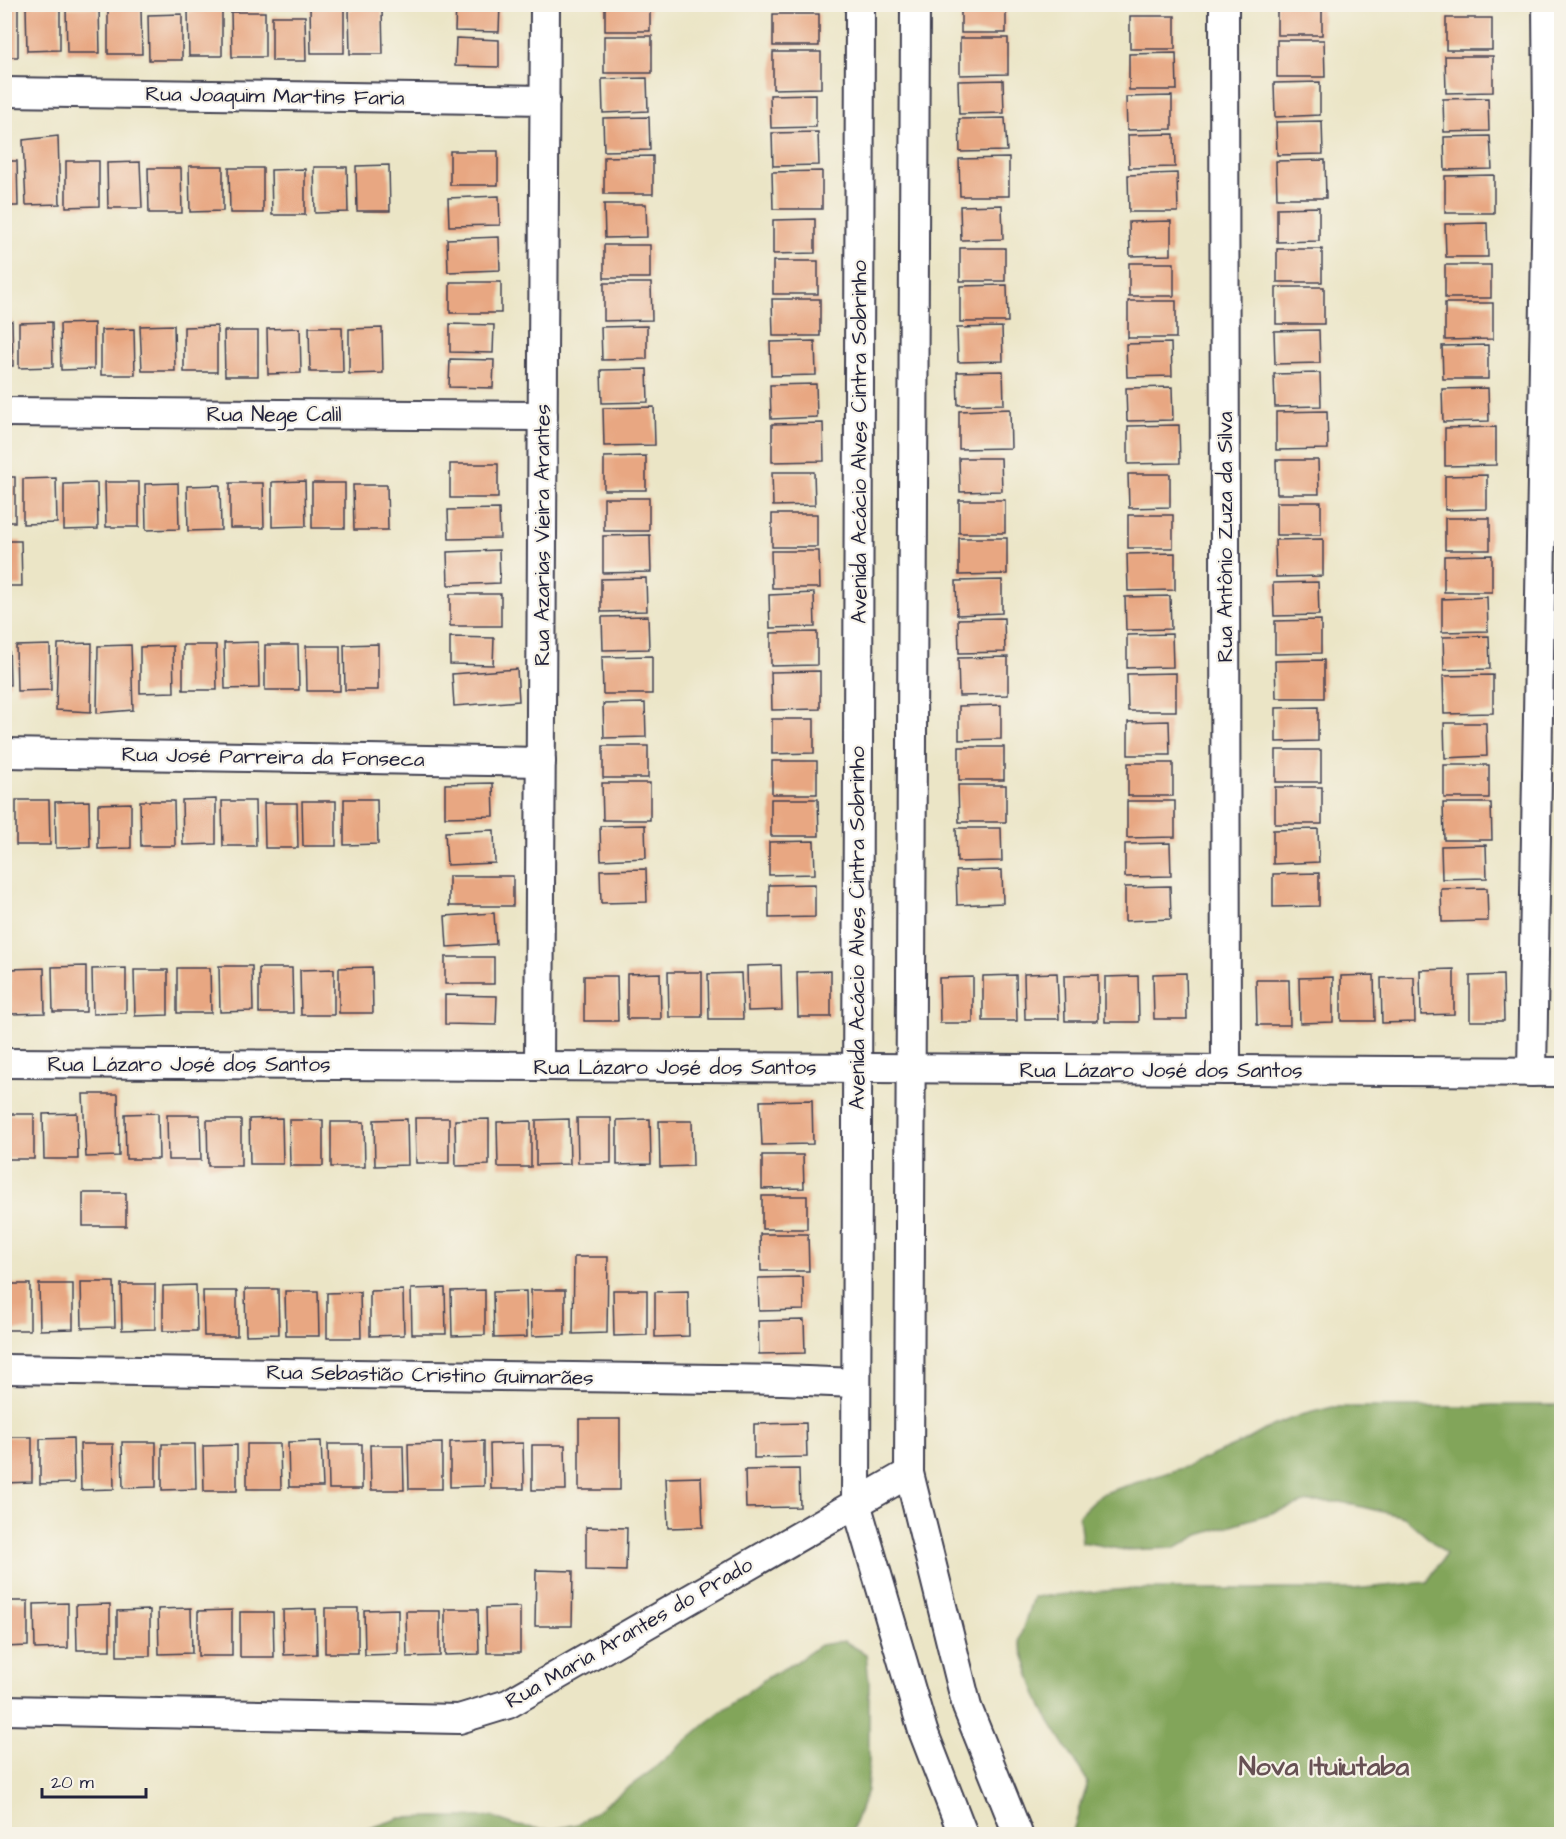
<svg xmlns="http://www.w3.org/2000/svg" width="1566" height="1839" viewBox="0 0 1566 1839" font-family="'Architects Daughter',sans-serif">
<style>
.forest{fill:#82a55a;stroke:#52644a;stroke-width:1.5}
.building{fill:#e8a782}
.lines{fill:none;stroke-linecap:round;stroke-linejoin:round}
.street-casing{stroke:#403f50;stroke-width:32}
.street{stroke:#fff;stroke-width:28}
.labels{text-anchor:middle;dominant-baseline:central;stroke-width:4.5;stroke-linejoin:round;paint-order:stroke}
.street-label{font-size:21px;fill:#22223b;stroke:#f7f3e8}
.district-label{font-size:27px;font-weight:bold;fill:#675154;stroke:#f7f3e8}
</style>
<rect width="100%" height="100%" fill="#f7f3e8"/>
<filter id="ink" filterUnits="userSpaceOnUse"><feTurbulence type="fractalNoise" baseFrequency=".0167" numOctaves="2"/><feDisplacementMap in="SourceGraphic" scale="12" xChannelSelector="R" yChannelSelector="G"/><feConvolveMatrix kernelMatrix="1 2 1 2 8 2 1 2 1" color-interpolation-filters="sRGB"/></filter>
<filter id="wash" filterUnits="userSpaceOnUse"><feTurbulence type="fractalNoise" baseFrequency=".008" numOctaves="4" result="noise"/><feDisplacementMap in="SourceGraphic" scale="24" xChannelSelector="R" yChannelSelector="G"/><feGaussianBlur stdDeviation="1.35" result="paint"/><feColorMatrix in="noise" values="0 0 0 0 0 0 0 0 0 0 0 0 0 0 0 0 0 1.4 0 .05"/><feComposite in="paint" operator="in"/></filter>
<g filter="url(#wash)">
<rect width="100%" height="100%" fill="#ebe5c6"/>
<g class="forest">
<polygon points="1493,1405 1561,1405 1561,1834 1072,1834 1088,1782 1044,1712 1033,1685 1019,1640 1033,1597 1128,1589 1353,1589 1427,1582 1446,1554 1404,1517 1341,1502 1308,1502 1199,1535 1176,1548 1125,1550 1082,1542 1079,1515 1101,1494 1188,1466 1245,1441 1272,1426 1301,1415 1333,1407 1464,1407"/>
<polygon points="844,1641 866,1654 869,1681 869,1762 867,1790 851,1834 358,1834 371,1828 400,1818 432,1817 492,1817 518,1826 551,1830 578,1824 651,1771 716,1715 768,1677 796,1662 820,1645"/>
</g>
<g id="blocks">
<g class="building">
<polygon points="456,4 500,4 499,32 455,31"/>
<rect x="605" y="4" width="45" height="27"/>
<rect x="961" y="4" width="45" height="29"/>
<rect x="1130" y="4" width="42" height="4"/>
<rect x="1277" y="4" width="45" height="31"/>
<polygon points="60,5 60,50 27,51 26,6"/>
<polygon points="1446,5 1488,5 1488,9 1447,10"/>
<rect x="4" y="7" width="14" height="50"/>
<polygon points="99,7 100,53 67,53 66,8"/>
<polygon points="310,8 344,8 344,53 311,53"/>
<polygon points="108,9 141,9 142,54 108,54"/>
<polygon points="349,9 382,9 383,54 350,54"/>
<polygon points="188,11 222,11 222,56 189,56"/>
<polygon points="231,12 265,12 265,57 232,57"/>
<polygon points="182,14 182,60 149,60 148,15"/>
<rect x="773" y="14" width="46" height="32"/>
<polygon points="272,16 305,16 306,61 272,61"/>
<rect x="1130" y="16" width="45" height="33"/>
<rect x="1446" y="18" width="46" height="32"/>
<rect x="604" y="36" width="48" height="37"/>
<polygon points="456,38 499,40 499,67 455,66"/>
<polygon points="960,38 1008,38 1008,74 960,75"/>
<polygon points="1277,40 1324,40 1325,77 1277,77"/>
<polygon points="773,52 821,52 821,88 773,89"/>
<polygon points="1176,53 1177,90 1129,90 1129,54"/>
<polygon points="1445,56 1493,56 1493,92 1446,93"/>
<polygon points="647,78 648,111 603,113 602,79"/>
<polygon points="1003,80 1004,113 959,114 958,81"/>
<polygon points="1320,82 1320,115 1275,117 1274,83"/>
<polygon points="816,94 816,127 771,128 770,95"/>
<polygon points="1172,96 1172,129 1127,130 1126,97"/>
<polygon points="1488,98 1489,131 1444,132 1443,99"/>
<polygon points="649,117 650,150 604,151 603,118"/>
<polygon points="1005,118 1007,151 960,152 959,119"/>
<polygon points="1322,121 1323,154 1277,155 1276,122"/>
<polygon points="818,132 819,165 773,166 772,133"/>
<polygon points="1174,134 1175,167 1129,168 1128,135"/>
<polygon points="58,136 60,204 26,205 23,140"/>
<polygon points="1490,136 1492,169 1445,170 1444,137"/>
<rect x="450" y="151" width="48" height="34"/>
<polygon points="653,156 653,194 604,194 604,157"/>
<polygon points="1009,158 1009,196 960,196 959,159"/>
<polygon points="1325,160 1326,198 1277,198 1276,161"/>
<polygon points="4,161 17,161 18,206 4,206"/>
<polygon points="66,161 99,161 99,206 66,207"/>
<polygon points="140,162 142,208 108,208 107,163"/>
<polygon points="389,165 390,211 357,211 356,166"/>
<polygon points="189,166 223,166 223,211 190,212"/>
<polygon points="314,167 347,167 348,212 315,213"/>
<polygon points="148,168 181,168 182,213 149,213"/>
<polygon points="229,168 263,168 263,213 230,213"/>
<polygon points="305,169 305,215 272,215 271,170"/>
<polygon points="822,171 822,209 773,209 772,172"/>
<polygon points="1177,173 1178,212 1129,212 1128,175"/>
<polygon points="1494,175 1494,213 1445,213 1445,176"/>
<polygon points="499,196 500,225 449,226 448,198"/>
<polygon points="604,204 646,204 647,237 605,238"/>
<polygon points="1002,205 1003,239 961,240 960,206"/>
<polygon points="1319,207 1319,241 1277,242 1277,208"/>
<polygon points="815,219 815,253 773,254 773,220"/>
<polygon points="1171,221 1171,255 1130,256 1129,222"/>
<polygon points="1487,223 1488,257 1446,257 1445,224"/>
<polygon points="499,237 500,270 448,272 447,239"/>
<rect x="604" y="245" width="46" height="33"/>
<rect x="960" y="248" width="45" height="33"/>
<rect x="1277" y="249" width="45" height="33"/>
<rect x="773" y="261" width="45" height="33"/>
<rect x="1129" y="263" width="45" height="33"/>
<rect x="1445" y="265" width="46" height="33"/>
<rect x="450" y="282" width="51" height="31"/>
<polygon points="604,283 651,283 652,320 604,321"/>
<polygon points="1007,285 1008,322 960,322 960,286"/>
<rect x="1276" y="287" width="48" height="37"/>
<polygon points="772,299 820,299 820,336 773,336"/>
<rect x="1128" y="301" width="48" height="37"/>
<polygon points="1445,303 1493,303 1493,339 1445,340"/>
<polygon points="4,321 12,321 13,366 4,366"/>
<polygon points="52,322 53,367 19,368 19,323"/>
<polygon points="94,323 94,369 61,370 60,324"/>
<polygon points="450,324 494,325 493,353 450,352"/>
<polygon points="174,325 175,371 142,371 140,326"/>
<polygon points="217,326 217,372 184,372 184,327"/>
<polygon points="647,326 647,359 602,360 601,327"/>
<polygon points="309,327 342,327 343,372 310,372"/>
<polygon points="1002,327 1003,361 958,362 957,328"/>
<polygon points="300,328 301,373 268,374 267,329"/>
<polygon points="382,328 383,373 349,374 349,329"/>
<polygon points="134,329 135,375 101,375 101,330"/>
<polygon points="1319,330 1320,363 1275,364 1274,331"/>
<polygon points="224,331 258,331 258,376 225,376"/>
<polygon points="815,341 816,375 771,376 770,342"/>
<polygon points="1171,343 1172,376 1127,377 1126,344"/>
<polygon points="1488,345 1488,379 1443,379 1442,346"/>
<polygon points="450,359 494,360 493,388 449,387"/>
<polygon points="647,369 648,402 602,403 601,370"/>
<polygon points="1003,371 1004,404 958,405 957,372"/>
<polygon points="1320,373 1321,406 1275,407 1274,374"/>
<polygon points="816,384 817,417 771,419 770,385"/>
<polygon points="1172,387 1173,420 1127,421 1126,388"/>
<polygon points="1488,388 1489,421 1443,422 1442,389"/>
<polygon points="654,407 655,445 604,446 603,408"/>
<polygon points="1010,409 1011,448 959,449 959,411"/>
<polygon points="1327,411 1328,449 1276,450 1276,412"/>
<polygon points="823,423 824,461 772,462 772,424"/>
<polygon points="1179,425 1180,463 1128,464 1128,426"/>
<polygon points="1496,427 1496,465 1445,466 1445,428"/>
<polygon points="646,456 646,490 604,490 604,457"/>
<polygon points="959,458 1001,458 1002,491 960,492"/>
<polygon points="1276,460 1318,460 1319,494 1277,494"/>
<rect x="450" y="464" width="48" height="34"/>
<polygon points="772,472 814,472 815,505 773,506"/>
<polygon points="1128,474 1170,474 1170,507 1129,508"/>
<polygon points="1487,475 1487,509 1445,510 1445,476"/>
<rect x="4" y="477" width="11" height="45"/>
<polygon points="56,478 57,523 23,524 23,479"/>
<polygon points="305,481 306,526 272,527 272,482"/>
<polygon points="105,482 139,482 139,527 106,527"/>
<polygon points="97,483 98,529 64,530 64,484"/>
<polygon points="178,483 179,529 146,530 145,484"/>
<polygon points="230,483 263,483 264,528 230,528"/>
<rect x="312" y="483" width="33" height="45"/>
<polygon points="220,485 221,530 188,531 187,486"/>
<polygon points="353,485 387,485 388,530 354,530"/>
<rect x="604" y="498" width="45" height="33"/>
<rect x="959" y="500" width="46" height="33"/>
<rect x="1276" y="502" width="45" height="33"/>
<polygon points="499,509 500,538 449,539 448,510"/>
<rect x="772" y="514" width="45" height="33"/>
<rect x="1128" y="515" width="45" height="33"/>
<rect x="1445" y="518" width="45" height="32"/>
<polygon points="650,535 651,572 603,573 603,536"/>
<polygon points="959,538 1007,538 1007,574 959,575"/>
<polygon points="1323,539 1323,576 1276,577 1275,540"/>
<polygon points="4,541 21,541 22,586 4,586"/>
<polygon points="499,550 500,583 448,585 447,552"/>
<polygon points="771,551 819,551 820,588 772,588"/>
<polygon points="1175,553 1175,590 1128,591 1127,554"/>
<polygon points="1492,555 1492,592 1444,592 1444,556"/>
<polygon points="646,578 647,611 601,612 601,579"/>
<polygon points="1002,580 1002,613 957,615 956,581"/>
<polygon points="1318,582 1319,615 1274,616 1273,583"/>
<polygon points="814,593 815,627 770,628 769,595"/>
<rect x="450" y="594" width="51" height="32"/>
<polygon points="1170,596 1171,629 1126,630 1125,597"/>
<polygon points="1487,597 1488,631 1442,632 1442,599"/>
<polygon points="648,616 649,649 603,650 602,617"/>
<polygon points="1004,618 1005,652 959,653 958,619"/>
<polygon points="1321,620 1321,653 1275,654 1275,621"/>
<polygon points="817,632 817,665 771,666 771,633"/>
<polygon points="1172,634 1173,667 1127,668 1127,635"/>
<polygon points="1489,636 1490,669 1444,670 1443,637"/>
<polygon points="450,637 494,638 493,665 450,664"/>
<polygon points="4,640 9,640 10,685 4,685"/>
<polygon points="258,642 259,688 225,689 224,643"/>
<polygon points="92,643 91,712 56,710 58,644"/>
<polygon points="378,644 378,690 345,690 344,645"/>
<polygon points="50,645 51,690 17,691 16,646"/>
<polygon points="131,645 133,710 97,713 98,646"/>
<polygon points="183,645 216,645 217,690 183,690"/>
<polygon points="265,645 298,645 299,690 265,690"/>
<polygon points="173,646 174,692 140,693 140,647"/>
<polygon points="306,646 340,646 340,691 307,691"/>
<polygon points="652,656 652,694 603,694 602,657"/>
<polygon points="1008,657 1008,695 959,696 958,658"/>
<polygon points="1324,660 1324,698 1276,698 1275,661"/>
<polygon points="517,669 519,701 454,706 452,674"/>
<polygon points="820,671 820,709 772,710 771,672"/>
<polygon points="1176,673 1176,711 1128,711 1127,674"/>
<polygon points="1493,675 1493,713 1444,714 1443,676"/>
<polygon points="645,703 646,737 604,738 603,704"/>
<polygon points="1001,705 1001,739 959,740 959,706"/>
<polygon points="1318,707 1318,741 1276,742 1276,708"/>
<polygon points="772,719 814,719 814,753 772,754"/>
<polygon points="1169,721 1170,755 1128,755 1128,722"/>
<polygon points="1444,723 1486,723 1487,756 1445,758"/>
<rect x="603" y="746" width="45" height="32"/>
<rect x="959" y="747" width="45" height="33"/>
<rect x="1276" y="750" width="45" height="32"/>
<rect x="772" y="761" width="45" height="33"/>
<rect x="1128" y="763" width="45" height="33"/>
<rect x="1444" y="765" width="45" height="33"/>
<polygon points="493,783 494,816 445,817 445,784"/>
<polygon points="602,783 650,783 650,820 603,820"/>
<polygon points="958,785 1006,785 1006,822 959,822"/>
<rect x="1275" y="787" width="47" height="37"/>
<polygon points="216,799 216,844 183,845 182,800"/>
<polygon points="344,799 377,799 378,844 344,845"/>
<polygon points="771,799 818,799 819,836 771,836"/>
<polygon points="16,800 49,800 50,845 16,845"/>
<polygon points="4,801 7,801 8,847 4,847"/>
<polygon points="89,801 90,847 56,848 55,802"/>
<polygon points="140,801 174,801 175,846 141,846"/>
<polygon points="222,801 255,801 256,846 223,846"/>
<polygon points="302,801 336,801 336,846 303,846"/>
<polygon points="1127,801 1175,801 1175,837 1127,838"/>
<polygon points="131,803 131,848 98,849 98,804"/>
<polygon points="264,803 297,803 298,848 265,848"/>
<polygon points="1443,803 1491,803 1492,840 1444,840"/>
<polygon points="645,825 646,858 601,860 600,826"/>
<polygon points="956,828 1001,828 1002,861 957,862"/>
<polygon points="1318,829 1319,862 1273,864 1273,830"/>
<polygon points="494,830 495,863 447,865 445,832"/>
<polygon points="814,841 815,874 769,875 769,842"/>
<polygon points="1170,843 1171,876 1125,877 1125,844"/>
<polygon points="1486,845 1487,878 1442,879 1441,846"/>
<polygon points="646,869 647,902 601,903 600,870"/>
<polygon points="1002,870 1003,903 957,905 956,871"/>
<polygon points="1319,873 1319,906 1273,907 1273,874"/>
<rect x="449" y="876" width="64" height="30"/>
<polygon points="815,884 815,917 769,918 769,885"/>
<polygon points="1170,886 1171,919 1125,921 1125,887"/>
<polygon points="1487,888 1488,921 1442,922 1441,889"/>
<polygon points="494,913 496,944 447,947 445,916"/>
<rect x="445" y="957" width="49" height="27"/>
<polygon points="781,965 782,1010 748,1011 747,966"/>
<polygon points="86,966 86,1012 53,1012 52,967"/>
<polygon points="219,966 252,966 253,1011 220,1012"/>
<polygon points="372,967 373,1013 339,1013 339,968"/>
<polygon points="44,968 45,1013 11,1014 10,969"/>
<polygon points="126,968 126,1013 93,1014 92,969"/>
<polygon points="177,968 210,968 211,1013 177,1013"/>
<polygon points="259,968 292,968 293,1013 259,1013"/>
<polygon points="334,969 334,1015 301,1015 300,970"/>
<polygon points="1454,969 1454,1014 1421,1015 1420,970"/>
<polygon points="134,970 168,970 168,1015 135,1016"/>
<polygon points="831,971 831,1017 798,1017 797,972"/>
<polygon points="668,972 702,972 702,1017 669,1017"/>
<polygon points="660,973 661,1019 627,1019 627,974"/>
<polygon points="741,973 743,1019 709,1019 708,974"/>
<polygon points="1057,973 1059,1019 1025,1019 1024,974"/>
<polygon points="1186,973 1187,1019 1154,1019 1153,974"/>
<polygon points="1016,975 1017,1021 983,1021 983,976"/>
<polygon points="1098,975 1098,1021 1065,1021 1064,976"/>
<polygon points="1374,975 1375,1021 1341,1021 1341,976"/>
<polygon points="1503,975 1504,1021 1470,1021 1470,976"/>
<polygon points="584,976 617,976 618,1021 584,1021"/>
<polygon points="1138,976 1139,1022 1105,1022 1105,977"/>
<polygon points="973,977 973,1023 940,1023 939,978"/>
<polygon points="1333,977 1333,1022 1300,1023 1299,978"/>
<polygon points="1414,977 1415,1022 1382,1023 1381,978"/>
<polygon points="1256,980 1289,980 1290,1025 1257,1025"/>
<polygon points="445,995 497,996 496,1025 445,1024"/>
<polygon points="83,1094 118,1094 119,1156 86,1157"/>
<polygon points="812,1100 813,1144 762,1145 760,1101"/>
<polygon points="77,1113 78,1159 44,1159 43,1114"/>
<polygon points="158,1113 159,1159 126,1159 125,1114"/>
<rect x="4" y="1114" width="30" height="45"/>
<polygon points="167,1115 200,1115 201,1160 168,1160"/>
<polygon points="282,1118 283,1164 250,1164 249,1119"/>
<polygon points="415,1118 449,1118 449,1163 416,1163"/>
<polygon points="577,1118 611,1118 611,1163 578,1163"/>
<polygon points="407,1119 408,1165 375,1166 374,1120"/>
<polygon points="489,1119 489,1165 456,1166 455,1120"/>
<polygon points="569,1119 570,1164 536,1165 536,1120"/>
<polygon points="650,1119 651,1164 617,1165 617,1120"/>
<polygon points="207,1120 241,1120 241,1166 208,1166"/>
<polygon points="289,1120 323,1120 323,1166 290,1166"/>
<polygon points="531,1121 531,1167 498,1167 497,1122"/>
<polygon points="659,1121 692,1121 693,1166 660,1167"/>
<polygon points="331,1122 364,1122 365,1167 331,1167"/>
<polygon points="762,1155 803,1155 804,1188 762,1189"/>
<rect x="83" y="1193" width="43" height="33"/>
<rect x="762" y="1196" width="45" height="33"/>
<polygon points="760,1234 808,1234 809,1271 761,1271"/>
<polygon points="574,1257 608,1257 607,1333 573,1334"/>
<polygon points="803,1277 804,1310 759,1311 758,1278"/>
<polygon points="81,1282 114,1282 115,1327 82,1328"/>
<rect x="4" y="1284" width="26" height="46"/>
<polygon points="39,1284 73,1284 73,1329 40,1330"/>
<polygon points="121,1284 155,1284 155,1329 122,1330"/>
<polygon points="196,1285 197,1331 163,1331 163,1286"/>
<polygon points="445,1288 446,1334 412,1334 411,1289"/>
<polygon points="245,1289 278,1289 279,1334 246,1335"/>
<polygon points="403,1290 404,1335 370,1336 370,1291"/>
<polygon points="485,1290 485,1335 452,1336 451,1291"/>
<polygon points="531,1290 565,1290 565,1335 532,1336"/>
<polygon points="613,1290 647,1290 647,1335 614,1336"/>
<polygon points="203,1291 237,1291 237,1336 204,1336"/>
<polygon points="285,1291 318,1291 319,1336 286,1336"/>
<polygon points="526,1291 527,1337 494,1338 493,1292"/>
<polygon points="688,1291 689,1336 655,1337 655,1292"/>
<polygon points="360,1292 361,1338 327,1338 327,1293"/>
<polygon points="804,1320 805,1353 759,1354 758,1321"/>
<rect x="579" y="1419" width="41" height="71"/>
<polygon points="806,1423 807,1457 754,1458 754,1424"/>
<polygon points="4,1437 32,1437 32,1482 4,1483"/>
<polygon points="73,1438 74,1483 40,1484 40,1439"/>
<polygon points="321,1441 323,1487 289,1487 288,1442"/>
<polygon points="484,1441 484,1486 450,1487 450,1442"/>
<polygon points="122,1442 156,1442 156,1487 123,1488"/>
<polygon points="442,1443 442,1489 409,1489 408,1444"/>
<polygon points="523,1443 524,1489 491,1489 490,1444"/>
<polygon points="80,1444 113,1444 114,1489 81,1490"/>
<polygon points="162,1444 195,1444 196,1489 162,1490"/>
<polygon points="247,1444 280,1444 281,1489 247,1489"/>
<polygon points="328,1444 362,1444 362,1489 329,1489"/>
<polygon points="237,1445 237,1491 204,1491 203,1446"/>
<polygon points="370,1445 403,1445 404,1490 371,1490"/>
<polygon points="532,1445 565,1445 566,1490 532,1490"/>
<polygon points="799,1469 800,1507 746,1508 745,1470"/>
<polygon points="701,1477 703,1527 668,1528 666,1478"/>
<polygon points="586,1527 627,1528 626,1571 586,1570"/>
<polygon points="536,1570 573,1571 572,1626 535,1626"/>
<polygon points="4,1601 28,1601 28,1646 4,1647"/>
<polygon points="68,1603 68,1648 35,1649 34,1604"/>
<polygon points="110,1604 110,1650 77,1650 76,1605"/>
<polygon points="520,1607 520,1653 487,1653 486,1608"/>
<polygon points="191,1608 192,1653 159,1654 158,1609"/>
<rect x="325" y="1608" width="33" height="45"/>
<polygon points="316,1609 317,1654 284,1655 283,1610"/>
<polygon points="398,1609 398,1654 365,1655 364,1610"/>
<polygon points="445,1609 478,1609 479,1654 445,1655"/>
<polygon points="150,1610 150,1656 117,1656 117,1611"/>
<polygon points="232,1610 232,1656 198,1656 198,1611"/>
<polygon points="406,1611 440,1611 440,1656 407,1657"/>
<polygon points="240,1612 273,1612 274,1657 240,1657"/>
</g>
</g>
</g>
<g filter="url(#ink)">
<use href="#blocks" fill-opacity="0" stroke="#403f50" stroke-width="1.5"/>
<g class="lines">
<g class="street-casing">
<g id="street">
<polyline points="860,4 856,1503 923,1731 963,1834"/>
<polyline points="915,4 909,1473 967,1707 1018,1834"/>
<polyline points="1224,4 1226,1070"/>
<polyline points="4,92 545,100"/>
<polyline points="4,412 543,416"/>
<polyline points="4,753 541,762"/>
<polyline points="4,1063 1562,1072"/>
<polyline points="539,1066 545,4"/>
<polyline points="1532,1072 1548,123 1547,4"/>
<polyline points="4,1369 782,1380 856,1383"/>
<polyline points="4,1710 459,1719 508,1704 909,1473"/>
</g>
</g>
<use href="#street" class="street"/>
</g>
</g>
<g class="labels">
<g class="street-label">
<text transform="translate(275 96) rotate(1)">Rua Joaquim Martins Faria</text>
<text x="274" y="414">Rua Nege Calil</text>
<text transform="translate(859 442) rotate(-90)">Avenida Acácio Alves Cintra Sobrinho</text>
<text transform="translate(542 535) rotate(-90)">Rua Azarias Vieira Arantes</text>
<text transform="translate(1225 537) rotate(-90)">Rua Antônio Zuza da Silva</text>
<text transform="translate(273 757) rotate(1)">Rua José Parreira da Fonseca</text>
<text transform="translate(857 928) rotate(-90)">Avenida Acácio Alves Cintra Sobrinho</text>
<text x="189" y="1064">Rua Lázaro José dos Santos</text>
<text x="675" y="1067">Rua Lázaro José dos Santos</text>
<text x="1161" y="1070">Rua Lázaro José dos Santos</text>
<text transform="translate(430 1375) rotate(1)">Rua Sebastião Cristino Guimarães</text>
<text transform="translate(629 1633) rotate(-30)">Rua Maria Arantes do Prado</text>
</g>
<g class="district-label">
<text x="1324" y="1767">Nova Ituiutaba</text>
</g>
</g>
<rect width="1566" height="1839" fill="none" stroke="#f7f3e8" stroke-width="24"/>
<path d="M42 1788v9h104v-9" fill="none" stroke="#22223b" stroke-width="3"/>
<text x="51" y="1788" font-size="18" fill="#22223b" stroke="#f7f3e8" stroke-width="4.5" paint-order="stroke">20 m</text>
</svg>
